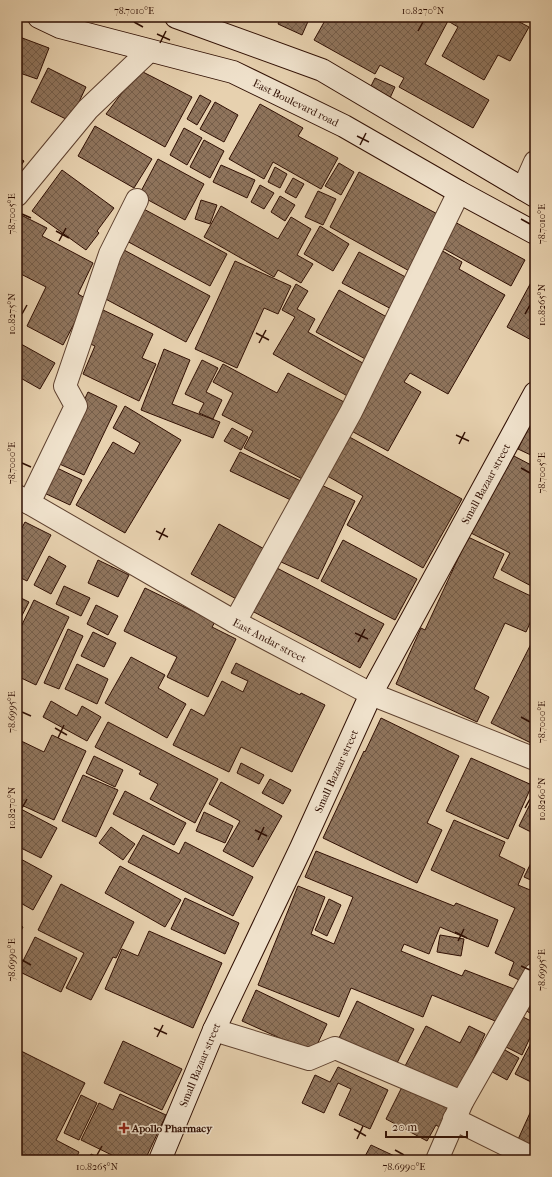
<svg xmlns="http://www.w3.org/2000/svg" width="552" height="1177" viewBox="0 0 552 1177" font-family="'IM FELL French Canon',serif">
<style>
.building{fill:url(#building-cross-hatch);stroke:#300f03}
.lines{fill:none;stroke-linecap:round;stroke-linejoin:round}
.minor-casing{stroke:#5e402e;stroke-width:24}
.secondary-casing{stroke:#300f03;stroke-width:24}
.minor{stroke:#efe1cb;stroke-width:22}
.secondary{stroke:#efe1cb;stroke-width:22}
.ticks{fill:none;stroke:#300f03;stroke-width:1.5}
.poi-dot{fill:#8f2418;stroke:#efe1cb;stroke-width:1.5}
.labels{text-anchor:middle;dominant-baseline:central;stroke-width:3;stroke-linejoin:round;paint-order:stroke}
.street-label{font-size:11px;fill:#300f03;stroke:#efe1cb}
.poi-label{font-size:11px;font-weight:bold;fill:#300f03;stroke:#efe1cb;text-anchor:start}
.neatline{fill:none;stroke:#300f03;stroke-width:1.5}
.ticks-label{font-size:10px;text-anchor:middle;fill:#300f03}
</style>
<defs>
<pattern id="building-cross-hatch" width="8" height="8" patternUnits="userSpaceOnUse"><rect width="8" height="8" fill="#8f745c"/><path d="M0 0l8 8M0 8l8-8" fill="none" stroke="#755e4a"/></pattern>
</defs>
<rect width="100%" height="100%" fill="#e7d1af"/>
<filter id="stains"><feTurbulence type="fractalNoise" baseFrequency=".005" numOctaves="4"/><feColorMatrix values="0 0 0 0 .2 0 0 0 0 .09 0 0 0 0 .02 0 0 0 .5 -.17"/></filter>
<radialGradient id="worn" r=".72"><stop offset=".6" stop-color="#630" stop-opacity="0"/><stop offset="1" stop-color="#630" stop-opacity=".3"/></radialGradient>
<g class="building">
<polygon points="281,17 310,17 302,35 278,24"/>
<polygon points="327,17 510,17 529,27 510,61 498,55 484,80 442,56 458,27 448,21 425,64 489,100 473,128 399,87 404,78 380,65 375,74 314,40"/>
<polygon points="17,36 49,48 37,79 17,72"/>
<polygon points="48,68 86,87 70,121 31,102"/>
<polygon points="139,70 192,97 165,147 106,114"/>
<polygon points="375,78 395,87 390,98 370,88"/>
<polygon points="200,95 211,101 197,125 187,119"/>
<polygon points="215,102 238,115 224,142 200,129"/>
<polygon points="260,104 303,128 298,136 338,158 321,189 273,162 264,179 229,159"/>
<polygon points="95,126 152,159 134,188 78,156"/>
<polygon points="184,128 202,138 187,165 170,155"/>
<polygon points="204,140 224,151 210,178 190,167"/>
<polygon points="17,157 24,161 17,172"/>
<polygon points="158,159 204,184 185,220 139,195"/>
<polygon points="339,163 354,172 341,195 325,186"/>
<polygon points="221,165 255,180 247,198 213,182"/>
<polygon points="275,167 287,174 280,188 268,182"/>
<polygon points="62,170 114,208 97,231 99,233 86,250 32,211"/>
<polygon points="359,172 443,217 413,273 330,227"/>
<polygon points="293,178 304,184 296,198 285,192"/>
<polygon points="260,185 274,193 264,209 251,202"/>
<polygon points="318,191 336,199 323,225 305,217"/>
<polygon points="280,196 295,205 285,221 271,212"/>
<polygon points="201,200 217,205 210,224 195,219"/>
<polygon points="221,206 278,239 291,217 311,229 297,255 313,264 301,283 278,270 274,277 204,237"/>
<polygon points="140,207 227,254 210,286 123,239"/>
<polygon points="17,213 47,228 42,236 93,263 78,294 87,299 63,345 27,326 46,287 17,272"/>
<polygon points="451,220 525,260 511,286 437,245"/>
<polygon points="320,226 349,244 333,271 304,254"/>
<polygon points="439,249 462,262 459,269 505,295 448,394 410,373 404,382 421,392 388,451 346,428"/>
<polygon points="124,250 210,296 186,342 100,296"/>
<polygon points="359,252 413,281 397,312 342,283"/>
<polygon points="235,261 291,286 278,314 264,308 237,368 195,349"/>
<polygon points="535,275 535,342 507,327"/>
<polygon points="296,284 308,291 297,309 315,319 308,332 368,366 351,398 273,354 295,317 282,310"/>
<polygon points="339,290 392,320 369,361 316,332"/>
<polygon points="101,309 153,334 142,358 156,364 139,401 83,374 95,346 86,342"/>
<polygon points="21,344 55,363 40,389 17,376 17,352"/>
<polygon points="164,349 190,360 172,404 220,422 213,438 141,410"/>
<polygon points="202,360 218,368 206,392 222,400 213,419 199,413 204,403 185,394"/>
<polygon points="223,364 277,393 288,373 346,403 306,481 244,448 253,431 222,415 233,393 213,382"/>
<polygon points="88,392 117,406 84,475 55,462"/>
<polygon points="125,406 181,440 125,533 76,505 113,442 134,454 140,443 113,428"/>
<polygon points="535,413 535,457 518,449"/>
<polygon points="232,428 248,437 241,450 224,441"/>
<polygon points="344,434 462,499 423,568 347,525 363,496 322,473"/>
<polygon points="240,452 305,483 295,502 230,471"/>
<polygon points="512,455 535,467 535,588 501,570 510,553 471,533"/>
<polygon points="55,467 82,480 70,505 42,492"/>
<polygon points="315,482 355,501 318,579 279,561"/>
<polygon points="25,522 51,535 27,581 17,576 17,537"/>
<polygon points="219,524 268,551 240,601 191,574"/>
<polygon points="468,537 504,554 493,578 535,598 535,612 526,632 505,623 474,689 489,697 477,722 396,684 421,628 425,630"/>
<polygon points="343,540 417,579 395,620 321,581"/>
<polygon points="49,556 66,566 51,594 34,585"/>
<polygon points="98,560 129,575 118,597 88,583"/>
<polygon points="275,567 384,624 360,668 252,611"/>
<polygon points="64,586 90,598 81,616 56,604"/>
<polygon points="145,588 215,622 212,627 236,639 208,697 167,677 177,657 124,631"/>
<polygon points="17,596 29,602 17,625"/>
<polygon points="34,600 69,617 36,685 17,676 17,635"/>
<polygon points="96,605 118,616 108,635 87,624"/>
<polygon points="68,629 83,636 59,689 44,683"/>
<polygon points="93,632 116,643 104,667 81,656"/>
<polygon points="535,636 535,745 491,723"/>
<polygon points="131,657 165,675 158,688 186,704 167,738 105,703"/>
<polygon points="236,663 300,695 301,693 325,705 292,772 241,747 229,772 173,745 191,709 204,716 222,681 243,692 248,681 231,673"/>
<polygon points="77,664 108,679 97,704 65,689"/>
<polygon points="51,701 77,716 82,706 101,717 87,741 43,717"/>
<polygon points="381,718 459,756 427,823 442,830 417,883 323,838 364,751 365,752"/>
<polygon points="108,722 218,779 195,823 150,799 158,784 139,774 141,771 95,747"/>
<polygon points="52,735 86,751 54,820 17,803 17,739 44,752"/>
<polygon points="94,756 123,770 115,787 86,773"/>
<polygon points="471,758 532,785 508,839 446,811"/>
<polygon points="241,763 264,775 259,784 237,773"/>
<polygon points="83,775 118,790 96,837 62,821"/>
<polygon points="270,779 291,790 283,804 262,793"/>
<polygon points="221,782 282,816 253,867 223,851 240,821 209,804"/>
<polygon points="125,791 186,823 174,845 113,814"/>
<polygon points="535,794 535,834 519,826"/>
<polygon points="17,807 57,828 41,858 17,846"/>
<polygon points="204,812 233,826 225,843 196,831"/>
<polygon points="454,820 505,842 499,856 525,869 518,885 535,892 535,960 525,983 509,975 514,962 495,953 515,908 431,870"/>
<polygon points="111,827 135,844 123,860 99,843"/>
<polygon points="143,835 179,854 185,842 253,877 233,916 128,862"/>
<polygon points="316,851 454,906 456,903 498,920 488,947 440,927 429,954 404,944 401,951 462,976 465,970 514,989 500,1023 432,995 423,1017 351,988 339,1017 258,985 298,886 325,897 311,934 334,944 353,897 305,877"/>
<polygon points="535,855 535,882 524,877"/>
<polygon points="17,857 52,876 33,910 17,901"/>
<polygon points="120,866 181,900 165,927 105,893"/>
<polygon points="61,884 134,922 116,958 113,957 91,1000 66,988 84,953 38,930"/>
<polygon points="185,898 239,923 225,954 171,929"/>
<polygon points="329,899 341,905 327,936 315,930"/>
<polygon points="17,923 23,927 17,938"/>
<polygon points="149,931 222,963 193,1028 105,989 122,949 138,956"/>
<polygon points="440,935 464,939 461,956 437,952"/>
<polygon points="35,937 77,958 61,992 18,971"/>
<polygon points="535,980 535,1016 520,1007"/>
<polygon points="256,990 327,1024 313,1053 242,1021"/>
<polygon points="357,1001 414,1029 395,1067 338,1040"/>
<polygon points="515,1013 535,1023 535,1027 522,1055 500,1044"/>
<polygon points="426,1026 460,1043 469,1026 485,1034 457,1094 404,1068"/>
<polygon points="535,1035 535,1084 515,1074"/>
<polygon points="123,1041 182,1069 162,1110 104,1083"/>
<polygon points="498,1046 519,1058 507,1080 485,1068"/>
<polygon points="17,1049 85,1083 56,1140 79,1152 75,1160 17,1160 17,1087 19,1083 17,1082"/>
<polygon points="338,1067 388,1090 370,1129 339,1115 351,1089 338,1083 324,1113 302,1103 315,1075 330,1082"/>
<polygon points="403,1085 440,1105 442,1101 450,1106 439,1127 436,1125 427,1141 386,1119"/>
<polygon points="120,1094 166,1115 145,1160 122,1160 81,1140 99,1103 113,1110"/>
<polygon points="81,1095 97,1103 79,1140 64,1133"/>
<polygon points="535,1102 535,1155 515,1146"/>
<polygon points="371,1145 403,1160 363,1160"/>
<polygon points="91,1154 104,1160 89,1160"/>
</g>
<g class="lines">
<g class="minor-casing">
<g id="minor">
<polyline points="523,189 535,162"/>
<polyline points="17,195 88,109 149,51"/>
<path id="s1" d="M 17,496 L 235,622 L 371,694 L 535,759"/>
<polyline points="29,503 76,406 65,386 110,254 137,200"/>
<polyline points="235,622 351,412 459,192"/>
<polyline points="214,1030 309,1059 335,1048 462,1102"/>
<polyline points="454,1119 535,1159"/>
<polyline points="437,1160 462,1102 535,974"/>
</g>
</g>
<g class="secondary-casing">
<g id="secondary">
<path id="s2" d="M 39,17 L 60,27 L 233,72 L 344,126 L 459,192 L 535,233"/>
<polyline points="176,17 322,70 535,196"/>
<path id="s3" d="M 160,1160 L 214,1030 L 301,848 L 371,694 L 535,393"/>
</g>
</g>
<use href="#minor" class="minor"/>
<use href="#secondary" class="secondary"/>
</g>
<path class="ticks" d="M 134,22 L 143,27M 418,31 L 423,22M 157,34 L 170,40M 160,43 L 166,31M 357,136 L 369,142M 360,145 L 366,133M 22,214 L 31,218M 521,219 L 530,224M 56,231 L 69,238M 59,241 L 66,228M 22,314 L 27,305M 525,314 L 530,305M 256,333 L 269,340M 259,343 L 266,330M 456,435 L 469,441M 459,444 L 465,432M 22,463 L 31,467M 521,468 L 530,473M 156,531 L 168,537M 159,540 L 165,528M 355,633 L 368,639M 358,642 L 365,629M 22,712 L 31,716M 521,717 L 530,722M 55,728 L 67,735M 58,738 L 64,725M 22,808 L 27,799M 525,808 L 530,799M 255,830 L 267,836M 258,840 L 264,827M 455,932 L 467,938M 458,941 L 464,929M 22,960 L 31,965M 521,966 L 530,970M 154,1028 L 167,1034M 157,1037 L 163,1025M 354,1129 L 366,1136M 357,1139 L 363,1126M 395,1150 L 404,1155M 97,1155 L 102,1146"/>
<path class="poi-dot" d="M122 1122h4v4h4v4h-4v4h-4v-4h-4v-4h4z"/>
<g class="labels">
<g class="street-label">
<text stroke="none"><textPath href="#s2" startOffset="272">East Boulevard road</textPath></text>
<text stroke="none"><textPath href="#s3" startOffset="751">Small Bazaar street</textPath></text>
<text stroke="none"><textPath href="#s1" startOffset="291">East Andar street</textPath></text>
<text stroke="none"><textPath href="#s3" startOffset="427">Small Bazaar street</textPath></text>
<text stroke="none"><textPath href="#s3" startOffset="103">Small Bazaar street</textPath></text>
</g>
<g class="poi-label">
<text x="132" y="1128">Apollo Pharmacy</text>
</g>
</g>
<rect width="552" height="1177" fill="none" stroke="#e7d1af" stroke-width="44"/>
<path d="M386 1131v6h81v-6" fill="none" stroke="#300f03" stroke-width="2"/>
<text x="392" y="1131" font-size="12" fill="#300f03" stroke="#efe1cb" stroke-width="3" paint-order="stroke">20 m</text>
<rect x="22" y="22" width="508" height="1133" class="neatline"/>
<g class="ticks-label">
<text x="134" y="14">78.7010°E</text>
<text x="423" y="14">10.8270°N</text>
<text transform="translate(11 214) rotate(-90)" y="4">78.7005°E</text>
<text transform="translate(541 224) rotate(-90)" y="4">78.7010°E</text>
<text transform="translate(541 305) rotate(-90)" y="4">10.8265°N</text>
<text transform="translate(11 314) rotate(-90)" y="4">10.8275°N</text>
<text transform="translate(11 463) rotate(-90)" y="4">78.7000°E</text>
<text transform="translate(541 473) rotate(-90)" y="4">78.7005°E</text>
<text transform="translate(11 712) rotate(-90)" y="4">78.6995°E</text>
<text transform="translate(541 722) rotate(-90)" y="4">78.7000°E</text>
<text transform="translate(541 799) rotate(-90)" y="4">10.8260°N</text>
<text transform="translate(11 808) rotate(-90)" y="4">10.8270°N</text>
<text transform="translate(11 960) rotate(-90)" y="4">78.6990°E</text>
<text transform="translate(541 970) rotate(-90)" y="4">78.6995°E</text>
<text x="97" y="1170">10.8265°N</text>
<text x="404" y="1170">78.6990°E</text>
</g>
<rect width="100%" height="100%" filter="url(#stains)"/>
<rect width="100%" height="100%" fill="url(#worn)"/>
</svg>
